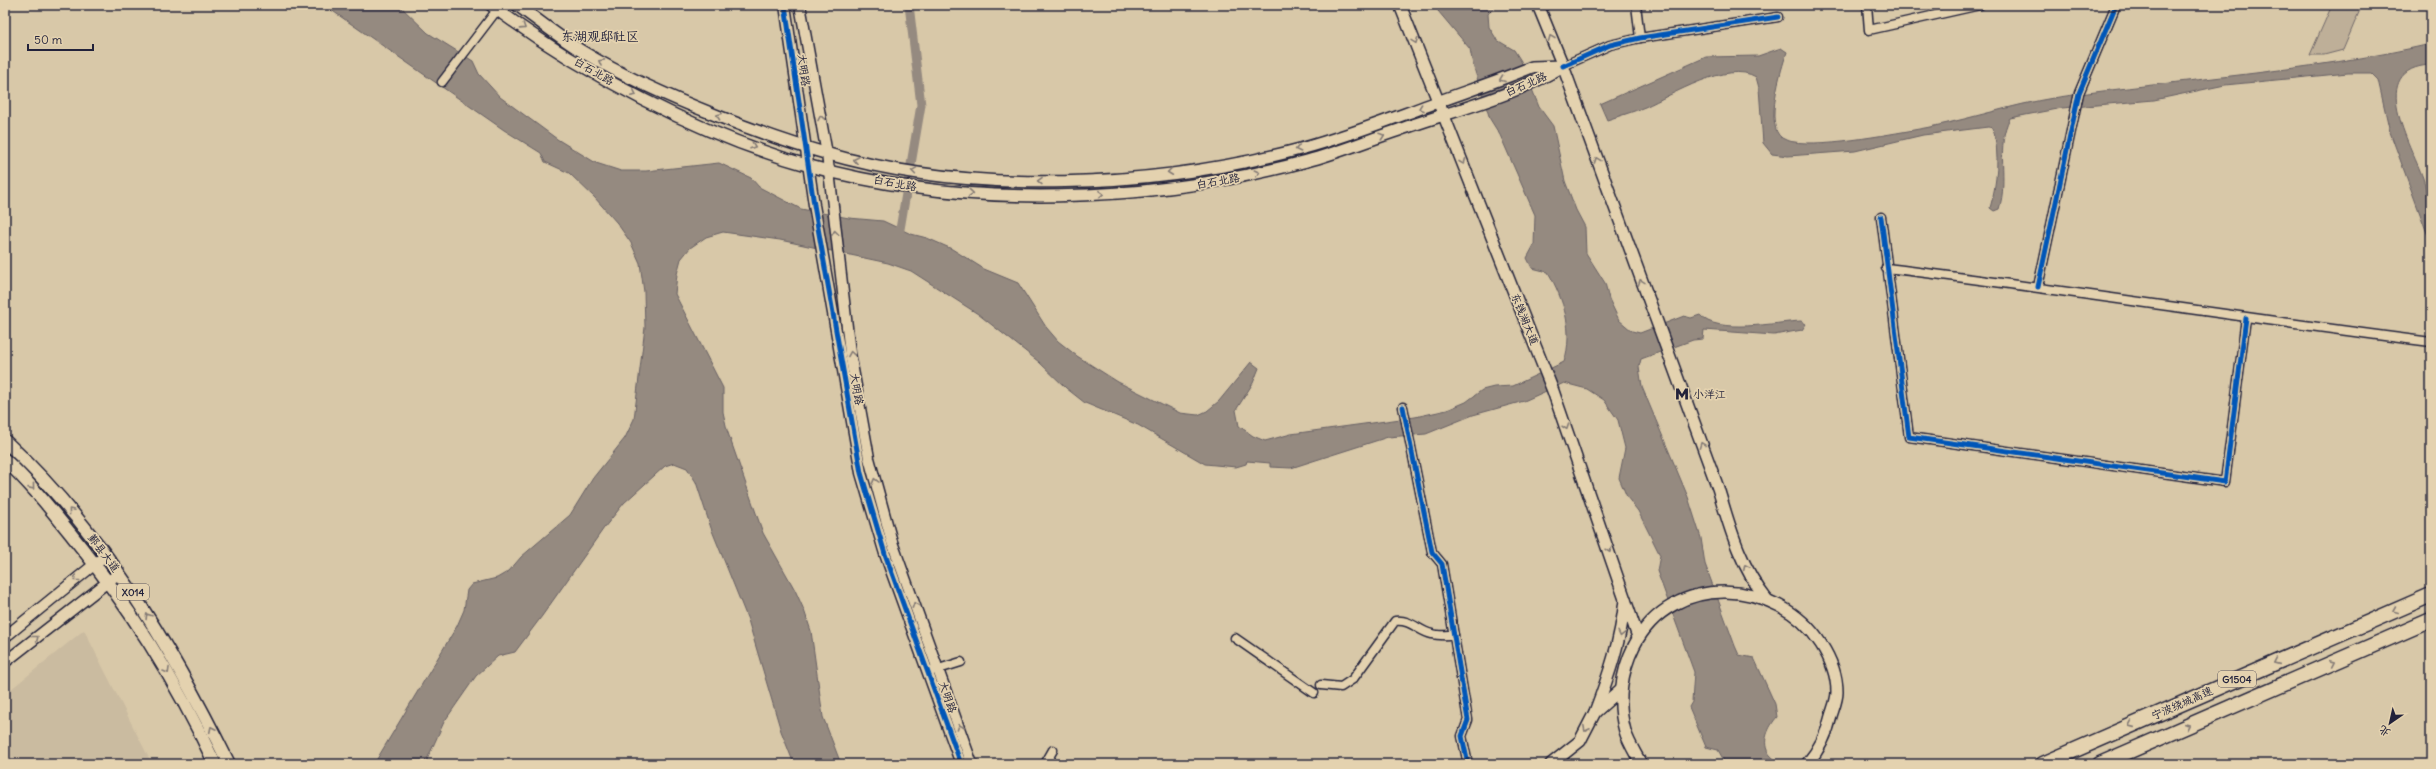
<svg xmlns="http://www.w3.org/2000/svg" width="2436" height="769" viewBox="0 0 2436 769" font-family="Delius,'LXGW WenKai TC',sans-serif">
<style>
.built{fill:#cabba0}
.green{fill:#beaf98;stroke:#70686a}
.water{fill:#958a80;stroke:#676064}
.lines{fill:none;stroke-linecap:round;stroke-linejoin:round}
.canal{stroke:#958a80;stroke-width:9}
.minor-casing{stroke:#22223b;stroke-width:11}
.tertiary-casing{stroke:#22223b;stroke-width:13}
.secondary-casing{stroke:#22223b;stroke-width:14}
.primary-casing{stroke:#22223b;stroke-width:15}
.motorway-casing{stroke:#22223b;stroke-width:17}
.minor{stroke:#e4d2af;stroke-width:8}
.tertiary{stroke:#e4d2af;stroke-width:10}
.secondary{stroke:#e4d2af;stroke-width:11}
.primary{stroke:#e4d2af;stroke-width:12}
.motorway{stroke:#e4d2af;stroke-width:14}
.cycleway-casing{stroke:#e4d2af;stroke-width:8}
.cycleway{stroke:#0057b8;stroke-width:5}
.oneway{stroke:#837a75}
.labels{text-anchor:middle;dominant-baseline:central;stroke-width:3.5;stroke-linejoin:round;paint-order:stroke}
.shield{fill:#e4d2af;stroke:#5c575e;stroke-width:1}
.shield-label{font-size:10px;font-weight:bold;fill:#22223b}
.street-label{font-size:11px;fill:#22223b;stroke:#e4d2af}
.poi-label{font-size:11px;fill:#22223b;stroke:#e4d2af;text-anchor:start}
.quarter-label{font-size:13px;fill:#22223b;stroke:#e4d2af}
</style>
<rect width="100%" height="100%" fill="#d8c8a8"/>
<filter id="ink" filterUnits="userSpaceOnUse"><feTurbulence type="fractalNoise" baseFrequency=".025" numOctaves="2"/><feDisplacementMap in="SourceGraphic" scale="8" xChannelSelector="R" yChannelSelector="G"/><feConvolveMatrix kernelMatrix="1 2 1 2 8 2 1 2 1" color-interpolation-filters="sRGB"/></filter>
<g filter="url(#ink)">
<polygon class="built" points="84,630 152,764 5,764 5,694"/>
<polygon class="green" points="2332,5 2362,5 2343,50 2324,55 2310,55"/>
<g class="water">
<path d="M 324,5 L 399,5 L 428,33 L 473,61 L 479,74 L 500,97 L 557,139 L 596,163 L 621,171 L 646,171 L 719,163 L 751,178 L 759,187 L 801,209 L 849,218 L 883,221 L 911,234 L 927,238 L 952,249 L 984,269 L 1018,283 L 1046,327 L 1058,341 L 1077,356 L 1118,382 L 1180,413 L 1198,415 L 1207,411 L 1219,401 L 1251,362 L 1259,368 L 1253,383 L 1236,410 L 1239,426 L 1253,436 L 1265,441 L 1291,434 L 1415,417 L 1447,410 L 1466,402 L 1482,390 L 1494,387 L 1513,386 L 1564,362 C 1574,331 1564,300 1548,272 L 1532,268 L 1527,258 L 1534,245 L 1535,215 L 1500,135 L 1490,119 L 1473,65 L 1470,49 L 1433,5 L 1496,5 L 1488,14 L 1489,27 L 1497,40 L 1514,50 L 1521,61 L 1539,107 L 1553,126 L 1565,181 L 1576,210 L 1585,227 L 1586,253 L 1605,283 L 1609,299 L 1619,320 L 1632,331 L 1640,333 L 1684,316 L 1691,318 L 1700,315 C 1716,335 1777,322 1801,321 L 1806,324 L 1802,330 L 1774,335 L 1704,330 L 1703,339 L 1693,340 L 1641,359 L 1639,367 L 1642,387 L 1688,497 L 1701,538 L 1705,564 L 1735,646 L 1739,655 L 1754,658 L 1775,704 L 1777,717 C 1769,726 1760,743 1770,755 C 1773,758 1776,760 1778,764 L 1726,764 L 1718,750 L 1706,747 L 1689,707 L 1692,702 L 1694,672 L 1657,571 L 1660,555 L 1638,511 L 1627,497 L 1619,478 L 1625,448 L 1618,420 L 1604,400 L 1587,389 L 1564,383 L 1524,401 L 1473,415 L 1426,434 L 1388,437 L 1291,468 L 1270,467 L 1270,463 L 1247,461 L 1246,464 L 1236,467 L 1205,464 L 1138,425 L 1085,403 L 1066,388 L 1039,362 L 978,314 L 911,271 L 888,263 L 780,240 L 723,232 L 706,237 L 690,248 L 681,259 L 677,274 L 675,294 L 723,388 L 723,412 L 727,430 L 763,533 L 795,590 L 804,610 L 811,631 L 823,717 L 841,764 L 794,764 L 781,731 L 748,620 L 711,528 L 696,482 L 687,468 L 674,463 L 665,466 L 624,503 L 604,528 L 542,616 L 515,652 L 498,656 L 476,676 L 444,722 L 425,764 L 374,764 L 457,626 L 464,610 L 467,590 L 472,584 L 497,578 L 509,571 L 521,557 L 570,515 L 593,478 L 625,438 L 634,419 L 645,327 L 644,292 L 640,263 L 631,243 L 617,223 L 595,198 L 569,173 L 545,162 L 541,153 L 504,130 Z"/>
<path d="M 2431,44 L 2431,65 C 2365,68 2411,145 2423,178 C 2430,199 2431,222 2431,244 L 2390,132 L 2378,80 L 2371,73 L 2348,73 L 2225,85 L 2154,100 L 2062,108 L 2010,118 C 1995,146 2009,179 1999,209 L 1994,211 L 1990,208 C 1997,184 2000,154 1993,128 L 1988,127 L 1923,135 L 1855,151 L 1788,156 L 1772,154 L 1763,143 L 1759,88 L 1756,77 C 1728,60 1672,95 1645,107 C 1633,112 1619,116 1607,120 L 1600,104 L 1706,57 L 1758,56 L 1781,48 L 1787,52 C 1781,69 1764,126 1782,138 C 1801,151 1884,135 1908,131 C 1959,123 2008,105 2059,97 C 2182,79 2309,72 2431,44 Z"/>
</g>
<g class="lines">
<polyline class="canal" points="898,241 921,105 909,5"/>
<g class="minor-casing">
<g id="minor">
<polyline points="1636,5 1640,38"/>
<polyline points="1867,5 1869,30 1980,5"/>
<polyline points="1563,66 1610,45 1640,38 1778,17"/>
<polyline points="442,82 497,10"/>
<polyline points="1881,217 1909,437 2225,482 2246,318"/>
<path d="M 1886,268 C 2068,290 2249,319 2431,342"/>
<polyline points="2038,287 2079,93 2116,5"/>
<polyline points="1403,407 1432,552 1442,564 1468,720 1462,736 1468,764"/>
<polyline points="1235,638 1314,693"/>
<polyline points="929,672 961,662"/>
<path d="M 1321,685 L 1341,687 L 1353,679 L 1395,621 C 1411,619 1418,631 1432,634 C 1439,636 1447,635 1454,635"/>
<polyline points="1045,764 1053,750"/>
</g>
</g>
<g class="tertiary-casing">
<g id="tertiary">
<polyline points="785,5 814,205 861,473 885,554 961,764"/>
<polyline points="800,5 827,154 850,353 869,458 892,542 972,764"/>
<polyline points="5,637 106,555"/>
<polyline points="5,662 114,577"/>
</g>
</g>
<g class="secondary-casing">
<g id="secondary">
<path d="M 491,5 C 581,73 702,136 810,166 C 966,210 1152,203 1307,161 C 1338,153 1368,140 1399,130 C 1454,110 1513,97 1563,66"/>
<path d="M 517,5 C 538,20 560,38 583,52 C 626,78 672,98 718,116 C 753,130 789,143 825,153 C 973,196 1156,188 1304,148 C 1344,137 1383,122 1421,108 C 1458,94 1496,82 1532,67 L 1562,66"/>
<polyline points="1400,5 1553,391 1638,637"/>
<path d="M 1538,5 L 1563,66 L 1718,488 C 1730,528 1740,566 1767,600"/>
<path d="M 1595,712 C 1609,675 1621,640 1625,600"/>
<polyline points="1551,764 1580,741 1595,712 1620,690"/>
<path d="M 1641,764 C 1636,754 1628,742 1625,731 C 1617,703 1621,672 1634,646 C 1672,571 1779,578 1821,644 C 1830,658 1837,675 1837,692 C 1837,700 1833,709 1831,716 C 1827,734 1819,750 1807,764"/>
</g>
</g>
<g class="primary-casing">
<g id="primary">
<path d="M 5,441 C 102,531 171,646 229,764"/>
<path d="M 5,460 C 29,482 49,507 70,533 C 130,607 174,677 215,764"/>
</g>
</g>
<g class="motorway-casing">
<g id="motorway">
<polyline points="2043,764 2431,595"/>
<polyline points="2100,764 2431,620"/>
</g>
</g>
<use href="#minor" class="minor"/>
<use href="#tertiary" class="tertiary"/>
<use href="#secondary" class="secondary"/>
<use href="#primary" class="primary"/>
<use href="#motorway" class="motorway"/>
<g class="cycleway-casing">
<g id="cycleway">
<polyline points="785,5 814,205 861,473 885,554 961,764"/>
<polyline points="1563,66 1610,45 1640,38 1778,17"/>
<polyline points="1881,217 1909,437 2225,482 2246,318"/>
<polyline points="2038,287 2079,93 2116,5"/>
<polyline points="1403,407 1432,552 1442,564 1468,720 1462,736 1468,764"/>
</g>
</g>
<use href="#cycleway" class="cycleway"/>
</g>
<defs><path id="oneway-chevron" d="M-2-3.5L2.5 0L-2 3.5" fill="none" stroke-width="1.6" stroke-linecap="round" stroke-linejoin="round"/></defs>
<g class="oneway">
<use href="#oneway-chevron" transform="translate(523 27) rotate(33)"/>
<use href="#oneway-chevron" transform="translate(1551 38) rotate(-112)"/>
<use href="#oneway-chevron" transform="translate(1415 41) rotate(69)"/>
<use href="#oneway-chevron" transform="translate(601 62) rotate(-151)"/>
<use href="#oneway-chevron" transform="translate(1502 79) rotate(159)"/>
<use href="#oneway-chevron" transform="translate(634 94) rotate(27)"/>
<use href="#oneway-chevron" transform="translate(1421 108) rotate(160)"/>
<use href="#oneway-chevron" transform="translate(719 116) rotate(-159)"/>
<use href="#oneway-chevron" transform="translate(821 118) rotate(-100)"/>
<use href="#oneway-chevron" transform="translate(1382 136) rotate(-19)"/>
<use href="#oneway-chevron" transform="translate(753 146) rotate(19)"/>
<use href="#oneway-chevron" transform="translate(1298 149) rotate(167)"/>
<use href="#oneway-chevron" transform="translate(856 160) rotate(-168)"/>
<use href="#oneway-chevron" transform="translate(1597 160) rotate(-110)"/>
<use href="#oneway-chevron" transform="translate(1463 162) rotate(68)"/>
<use href="#oneway-chevron" transform="translate(914 171) rotate(-171)"/>
<use href="#oneway-chevron" transform="translate(1170 172) rotate(173)"/>
<use href="#oneway-chevron" transform="translate(1257 173) rotate(-13)"/>
<use href="#oneway-chevron" transform="translate(1040 181) rotate(-179)"/>
<use href="#oneway-chevron" transform="translate(971 193) rotate(5)"/>
<use href="#oneway-chevron" transform="translate(1101 194) rotate(-3)"/>
<use href="#oneway-chevron" transform="translate(835 233) rotate(-97)"/>
<use href="#oneway-chevron" transform="translate(1641 282) rotate(-110)"/>
<use href="#oneway-chevron" transform="translate(851 354) rotate(-99)"/>
<use href="#oneway-chevron" transform="translate(1566 427) rotate(71)"/>
<use href="#oneway-chevron" transform="translate(1702 445) rotate(-111)"/>
<use href="#oneway-chevron" transform="translate(875 481) rotate(-105)"/>
<use href="#oneway-chevron" transform="translate(32 487) rotate(51)"/>
<use href="#oneway-chevron" transform="translate(71 511) rotate(-130)"/>
<use href="#oneway-chevron" transform="translate(1609 550) rotate(71)"/>
<use href="#oneway-chevron" transform="translate(1746 567) rotate(-116)"/>
<use href="#oneway-chevron" transform="translate(76 579) rotate(141)"/>
<use href="#oneway-chevron" transform="translate(915 605) rotate(-111)"/>
<use href="#oneway-chevron" transform="translate(2395 610) rotate(157)"/>
<use href="#oneway-chevron" transform="translate(148 616) rotate(-122)"/>
<use href="#oneway-chevron" transform="translate(1621 634) rotate(103)"/>
<use href="#oneway-chevron" transform="translate(36 638) rotate(-38)"/>
<use href="#oneway-chevron" transform="translate(2276 662) rotate(156)"/>
<use href="#oneway-chevron" transform="translate(2332 663) rotate(-24)"/>
<use href="#oneway-chevron" transform="translate(167 671) rotate(60)"/>
<use href="#oneway-chevron" transform="translate(2131 725) rotate(156)"/>
<use href="#oneway-chevron" transform="translate(2187 726) rotate(-24)"/>
<use href="#oneway-chevron" transform="translate(960 727) rotate(-109)"/>
<use href="#oneway-chevron" transform="translate(212 729) rotate(-116)"/>
<use href="#oneway-chevron" transform="translate(1586 729) rotate(117)"/>
</g>
</g>
<defs>
<g id="metro-bare" transform="scale(1.08)"><path d="M-5.5 5V-5H-3L0 0L3-5H5.5V5H3V-.5L0 4L-3-.5V5Z" fill="#22223b" stroke="#e4d2af" stroke-width="2.5" paint-order="stroke"/></g>
</defs>
<g fill-rule="evenodd">
<use href="#metro-bare" x="1682" y="394"/>
</g>
<g class="labels">
<g class="shield">
<rect x="117" y="584" width="32" height="16" rx="3"/>
<rect x="2218" y="671" width="38" height="16" rx="3"/>
</g>
<g class="shield-label">
<text x="133" y="592">X014</text>
<text x="2237" y="679">G1504</text>
</g>
<g class="street-label">
<text transform="translate(804 70) rotate(82)">大明路</text>
<text transform="translate(594 71) rotate(30)">白石北路</text>
<text transform="translate(1526 84) rotate(-24)">白石北路</text>
<text transform="translate(1218 181) rotate(-10)">白石北路</text>
<text transform="translate(895 183) rotate(10)">白石北路</text>
<text transform="translate(1525 319) rotate(68)">东钱湖大道</text>
<text transform="translate(857 389) rotate(80)">大明路</text>
<text transform="translate(104 553) rotate(53)">鄞县大道</text>
<text transform="translate(948 697) rotate(71)">大明路</text>
<text transform="translate(2182 703) rotate(-24)">宁波绕城高速</text>
</g>
<g class="poi-label">
<text x="1693" y="394">小洋江</text>
</g>
<g class="quarter-label">
<text x="600" y="36">东湖观邸社区</text>
</g>
</g>
<rect width="2436" height="769" fill="none" stroke="#e4d2af" stroke-width="20"/>
<rect x="10" y="10" width="2416" height="749" fill="none" stroke="#22223b" stroke-width="1.5" filter="url(#ink)"/>
<g transform="translate(2390 723) rotate(214)" stroke="#e4d2af" stroke-width="3" paint-order="stroke">
<path d="M0-3L7 15L0 10L-7 15Z" fill="#22223b"/>
<text y="-6" font-size="11" font-weight="bold" text-anchor="middle" fill="#22223b">北</text>
</g>
<path d="M28 44v6h65v-6" fill="none" stroke="#22223b" stroke-width="2"/>
<text x="34" y="44" font-size="12" fill="#22223b" stroke="#e4d2af" stroke-width="3" paint-order="stroke">50 m</text>
</svg>
